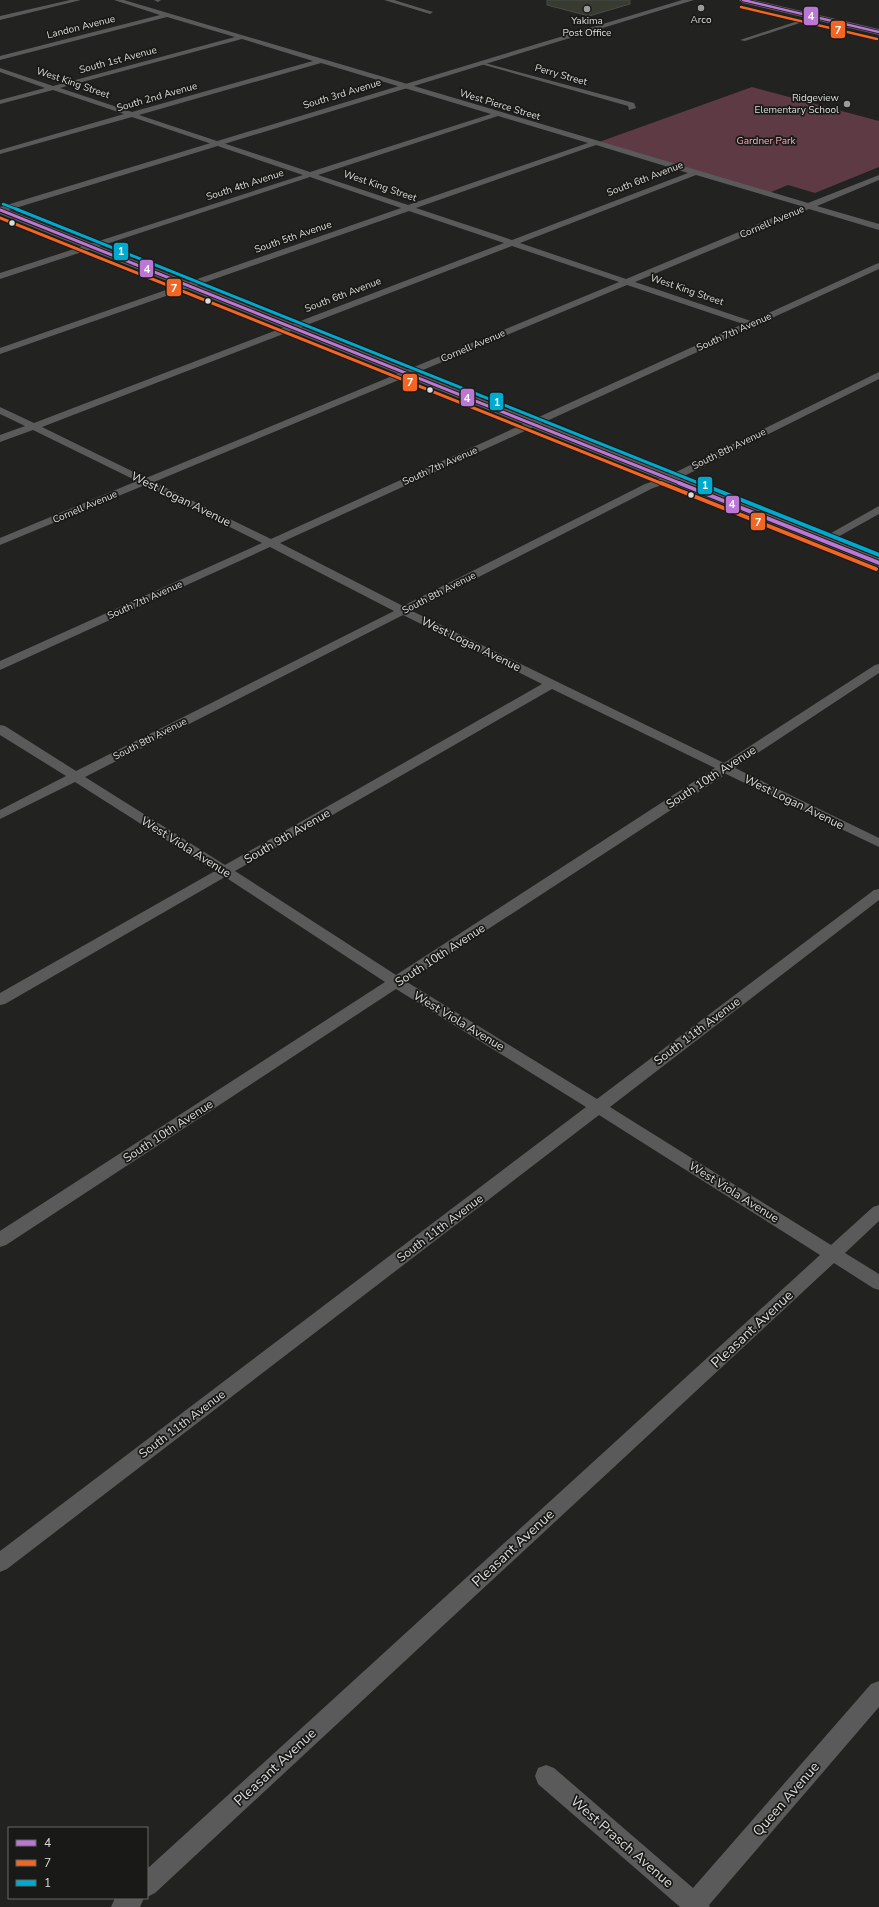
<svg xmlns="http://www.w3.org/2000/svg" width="879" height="1907" viewBox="0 0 879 1907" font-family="'Nunito Sans',sans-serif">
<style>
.green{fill:#5d3a44}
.building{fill:#373b30;stroke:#4b4b4a}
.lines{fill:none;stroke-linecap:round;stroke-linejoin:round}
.minor{fill:#5a5a5a;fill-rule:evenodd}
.tertiary{fill:#5a5a5a;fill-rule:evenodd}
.secondary{fill:#5e5d5c;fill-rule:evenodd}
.bus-1-far2-casing{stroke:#191a17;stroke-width:4}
.bus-1-far1-casing{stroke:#191a17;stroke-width:5}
.bus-1-casing{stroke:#191a17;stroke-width:6}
.bus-2-far2-casing{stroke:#191a17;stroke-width:4}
.bus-2-far1-casing{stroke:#191a17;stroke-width:5}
.bus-2-casing{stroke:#191a17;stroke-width:6}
.bus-3-far2-casing{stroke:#191a17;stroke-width:4}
.bus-3-far1-casing{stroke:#191a17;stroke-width:5}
.bus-3-casing{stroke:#191a17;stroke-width:6}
.bus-1-far2{stroke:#ba77d6;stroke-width:2.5}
.bus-1-far1{stroke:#ba77d6;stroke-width:3}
.bus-1{stroke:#ba77d6;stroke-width:4}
.bus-2-far2{stroke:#f26522;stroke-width:2.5}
.bus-2-far1{stroke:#f26522;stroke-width:3}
.bus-2{stroke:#f26522;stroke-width:4}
.bus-3-far2{stroke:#00a9ce;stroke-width:2.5}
.bus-3-far1{stroke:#00a9ce;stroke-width:3}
.bus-3{stroke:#00a9ce;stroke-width:4}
.poi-dot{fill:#9b9c9a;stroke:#191a17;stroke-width:1.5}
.bus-dot{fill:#dcdddb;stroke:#191a17;stroke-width:1.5}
.labels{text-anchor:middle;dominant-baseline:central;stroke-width:3.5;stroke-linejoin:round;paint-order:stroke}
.far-poi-label{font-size:10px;fill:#dcdddb;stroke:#191a17}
.far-street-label{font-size:10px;fill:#dcdddb;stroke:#191a17}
.far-park-label{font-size:10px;fill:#f9aec1;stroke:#191a17}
.street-label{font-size:12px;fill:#dcdddb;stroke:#191a17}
.near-street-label{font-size:14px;fill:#dcdddb;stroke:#191a17}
.line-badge{stroke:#191a17;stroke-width:1.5}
.badge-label{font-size:11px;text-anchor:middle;font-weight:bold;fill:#fff}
</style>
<rect width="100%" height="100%" fill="#222221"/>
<polygon class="green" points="752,87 879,121 879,167 815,193 788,185 769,193 599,142"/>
<polygon class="building" points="547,0 630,0 630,4 589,16 547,5"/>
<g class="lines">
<g class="minor">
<polygon points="70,0 81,0 0,20 0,16"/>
<path d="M 114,0 L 124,0 L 808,203 L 879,175 L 879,180 L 817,206 L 879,224 L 879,230 L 809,209 L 635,282 L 751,321 L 876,264 L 879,263 L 879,269 L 280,543 L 403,606 L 645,484 L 666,477 L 879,372 L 879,379 L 674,481 L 653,488 L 412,611 L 724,763 L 875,665 L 879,664 L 879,673 L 735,768 L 879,838 L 879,847 L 726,774 L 407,982 L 597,1099 L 874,890 L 879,889 L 879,900 L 610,1107 L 831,1245 L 873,1207 L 879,1205 L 879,1221 L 845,1253 L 879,1274 L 879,1290 L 873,1288 L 834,1263 L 155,1893 L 147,1897 L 147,1869 L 820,1255 L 599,1115 L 7,1569 L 0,1572 L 0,1551 L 586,1107 L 396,989 L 6,1245 L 0,1247 L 0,1231 L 385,982 L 225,877 L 5,1004 L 0,1005 L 0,993 L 215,871 L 75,782 L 0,819 L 0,810 L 66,776 L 0,735 L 0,725 L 5,726 L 76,771 L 394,611 L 270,547 L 0,670 L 0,661 L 262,543 L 145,485 L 0,545 L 0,538 L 137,481 L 33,430 L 0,442 L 0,435 L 25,426 L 0,414 L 0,407 L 34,423 L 504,243 L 409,211 L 0,354 L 0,348 L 401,208 L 310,177 L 0,279 L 0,273 L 303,175 L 132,117 L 0,154 L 0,150 L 124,114 L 53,90 L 0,104 L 0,100 L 45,88 L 0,72 L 0,68 L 53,86 L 235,37 L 167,17 L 0,60 L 0,56 L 160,15 ZM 242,39 L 313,61 L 132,112 L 60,88 ZM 321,63 L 491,114 L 310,172 L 139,115 ZM 498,116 L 588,143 L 408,205 L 318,175 ZM 596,145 L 688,173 L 512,240 L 416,208 ZM 696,175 L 801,206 L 626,279 L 520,243 ZM 512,246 L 619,282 L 146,478 L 42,427 ZM 627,285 L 743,324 L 271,539 L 154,482 ZM 403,615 L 542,684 L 225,865 L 85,777 ZM 552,689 L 715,768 L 396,975 L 235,871 Z"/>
<polygon points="154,0 161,0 158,2"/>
<polygon points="384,0 394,0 433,12 430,14"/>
<polygon points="813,16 818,17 745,41 740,40"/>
<polygon points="481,62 634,103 636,108 629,110 628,106 481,64"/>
<polygon points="879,506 879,514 827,543 819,543 817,541"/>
<polygon points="879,1681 879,1707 709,1905 710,1907 680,1907 538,1784 535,1776 538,1768 546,1765 554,1768 693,1888 871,1684"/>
<polygon points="144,1898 140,1907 111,1907 115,1898"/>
</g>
<polygon class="tertiary" points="682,0 694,0 9,210 879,558 879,567 0,214 0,207"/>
<polygon class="secondary" points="739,0 754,0 879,29 879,35 743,3"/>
<g class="bus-1-far2-casing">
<polyline id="bus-1-far2" points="743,0 879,32"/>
</g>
<g class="bus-1-far1-casing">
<polyline id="bus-1-far1" points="0,210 682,484"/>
</g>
<g class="bus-1-casing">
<polyline id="bus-1" points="679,483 879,563"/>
</g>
<g class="bus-2-far2-casing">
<polyline id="bus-2-far2" points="741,7 877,39"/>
</g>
<g class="bus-2-far1-casing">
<polyline id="bus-2-far1" points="0,218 663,484"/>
</g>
<g class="bus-2-casing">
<polyline id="bus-2" points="661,483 876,569"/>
</g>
<g class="bus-3-far2-casing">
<polyline id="bus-3-far2" points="3,204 19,210"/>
</g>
<g class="bus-3-far1-casing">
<polyline id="bus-3-far1" points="16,209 701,484"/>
</g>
<g class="bus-3-casing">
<polyline id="bus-3" points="699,483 879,555"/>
</g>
<use href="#bus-1-far2" class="bus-1-far2"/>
<use href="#bus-1-far1" class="bus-1-far1"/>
<use href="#bus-1" class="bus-1"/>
<use href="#bus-2-far2" class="bus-2-far2"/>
<use href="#bus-2-far1" class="bus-2-far1"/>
<use href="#bus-2" class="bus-2"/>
<use href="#bus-3-far2" class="bus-3-far2"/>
<use href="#bus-3-far1" class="bus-3-far1"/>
<use href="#bus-3" class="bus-3"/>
</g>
<g class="poi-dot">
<circle cx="701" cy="8" r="4"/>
<circle cx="587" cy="9" r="4"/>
<circle cx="847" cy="104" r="4"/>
</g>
<g class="bus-dot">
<circle cx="12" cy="223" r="3.5"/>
<circle cx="208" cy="301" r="3.5"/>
<circle cx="430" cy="390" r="3.5"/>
<circle cx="691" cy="495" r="3.5"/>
</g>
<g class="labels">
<g class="far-poi-label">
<text x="701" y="20">Arco</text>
<text x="587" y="21">Yakima<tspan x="587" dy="12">Post Office</tspan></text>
<text x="839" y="98" text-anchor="end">Ridgeview<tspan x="839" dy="12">Elementary School</tspan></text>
</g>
<g class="far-street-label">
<text transform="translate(81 27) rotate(-14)">Landon Avenue</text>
<text transform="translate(118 60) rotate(-15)">South 1st Avenue</text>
<text transform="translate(561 75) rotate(16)">Perry Street</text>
<text transform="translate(73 83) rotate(19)">West King Street</text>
<text transform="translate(342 94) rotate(-17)">South 3rd Avenue</text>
<text transform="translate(157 97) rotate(-16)">South 2nd Avenue</text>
<text transform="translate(500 105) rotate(17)">West Pierce Street</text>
<text transform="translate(645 179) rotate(-21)">South 6th Avenue</text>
<text transform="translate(245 185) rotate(-18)">South 4th Avenue</text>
<text transform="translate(380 186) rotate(19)">West King Street</text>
<text transform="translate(772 222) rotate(-23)">Cornell Avenue</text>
<text transform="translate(293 237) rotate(-19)">South 5th Avenue</text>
<text transform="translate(687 290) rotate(19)">West King Street</text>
<text transform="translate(343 295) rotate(-21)">South 6th Avenue</text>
<text transform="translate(734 332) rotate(-24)">South 7th Avenue</text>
<text transform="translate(473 346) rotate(-23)">Cornell Avenue</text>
<text transform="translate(729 449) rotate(-26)">South 8th Avenue</text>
<text transform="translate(440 466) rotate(-24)">South 7th Avenue</text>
<text transform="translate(85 507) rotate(-23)">Cornell Avenue</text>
<text transform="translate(439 593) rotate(-27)">South 8th Avenue</text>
<text transform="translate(145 600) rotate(-24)">South 7th Avenue</text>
<text transform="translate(150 739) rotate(-27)">South 8th Avenue</text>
</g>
<g class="far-park-label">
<text x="766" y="141">Gardner Park</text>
</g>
<g class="street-label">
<text transform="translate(181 499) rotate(26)">West Logan Avenue</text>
<text transform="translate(471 644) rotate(26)">West Logan Avenue</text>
<text transform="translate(711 777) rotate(-33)">South 10th Avenue</text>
<text transform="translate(794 802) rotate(26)">West Logan Avenue</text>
<text transform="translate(287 836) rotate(-30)">South 9th Avenue</text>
<text transform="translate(186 847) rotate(32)">West Viola Avenue</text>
<text transform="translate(440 955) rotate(-33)">South 10th Avenue</text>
<text transform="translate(459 1021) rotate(31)">West Viola Avenue</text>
<text transform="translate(697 1031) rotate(-37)">South 11th Avenue</text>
<text transform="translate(168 1131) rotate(-33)">South 10th Avenue</text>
<text transform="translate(734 1192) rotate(32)">West Viola Avenue</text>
<text transform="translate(440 1228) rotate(-37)">South 11th Avenue</text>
<text transform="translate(182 1424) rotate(-37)">South 11th Avenue</text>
</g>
<g class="near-street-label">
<text transform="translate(752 1329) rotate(-43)">Pleasant Avenue</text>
<text transform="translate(513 1548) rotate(-43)">Pleasant Avenue</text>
<text transform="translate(275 1767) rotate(-43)">Pleasant Avenue</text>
<text transform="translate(786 1799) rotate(-49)">Queen Avenue</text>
<text transform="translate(622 1842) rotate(41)">West Prasch Avenue</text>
</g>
</g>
<g class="line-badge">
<rect x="803" y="6" width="16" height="20" rx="4" fill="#ba77d6"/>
<rect x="830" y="20" width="16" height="19" rx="4" fill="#f26522"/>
<rect x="113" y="242" width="16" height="19" rx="4" fill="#00a9ce"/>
<rect x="139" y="259" width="15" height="19" rx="4" fill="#ba77d6"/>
<rect x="166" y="278" width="16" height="19" rx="4" fill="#f26522"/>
<rect x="402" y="373" width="16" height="19" rx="4" fill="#f26522"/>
<rect x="460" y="388" width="15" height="19" rx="4" fill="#ba77d6"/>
<rect x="489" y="392" width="15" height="19" rx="4" fill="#00a9ce"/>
<rect x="697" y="476" width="16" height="19" rx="4" fill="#00a9ce"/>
<rect x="725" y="495" width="15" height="19" rx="4" fill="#ba77d6"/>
<rect x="750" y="512" width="16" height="19" rx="4" fill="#f26522"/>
</g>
<g class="badge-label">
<text x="811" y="20">4</text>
<text x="838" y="34">7</text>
<text x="121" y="255">1</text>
<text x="147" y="273">4</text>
<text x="174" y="292">7</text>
<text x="410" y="386">7</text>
<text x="467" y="402">4</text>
<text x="497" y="406">1</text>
<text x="705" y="489">1</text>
<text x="732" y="508">4</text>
<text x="758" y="526">7</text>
</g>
<rect x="8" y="1827" width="140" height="72" fill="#191a17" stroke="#676865"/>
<rect x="16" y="1840" width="20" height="6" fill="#ba77d6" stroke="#676865"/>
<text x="44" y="1847" font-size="12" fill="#dcdddb">4</text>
<rect x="16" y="1860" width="20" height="6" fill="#f26522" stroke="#676865"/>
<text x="44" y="1867" font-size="12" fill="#dcdddb">7</text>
<rect x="16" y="1880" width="20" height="6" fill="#00a9ce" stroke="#676865"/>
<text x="44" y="1887" font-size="12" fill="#dcdddb">1</text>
</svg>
